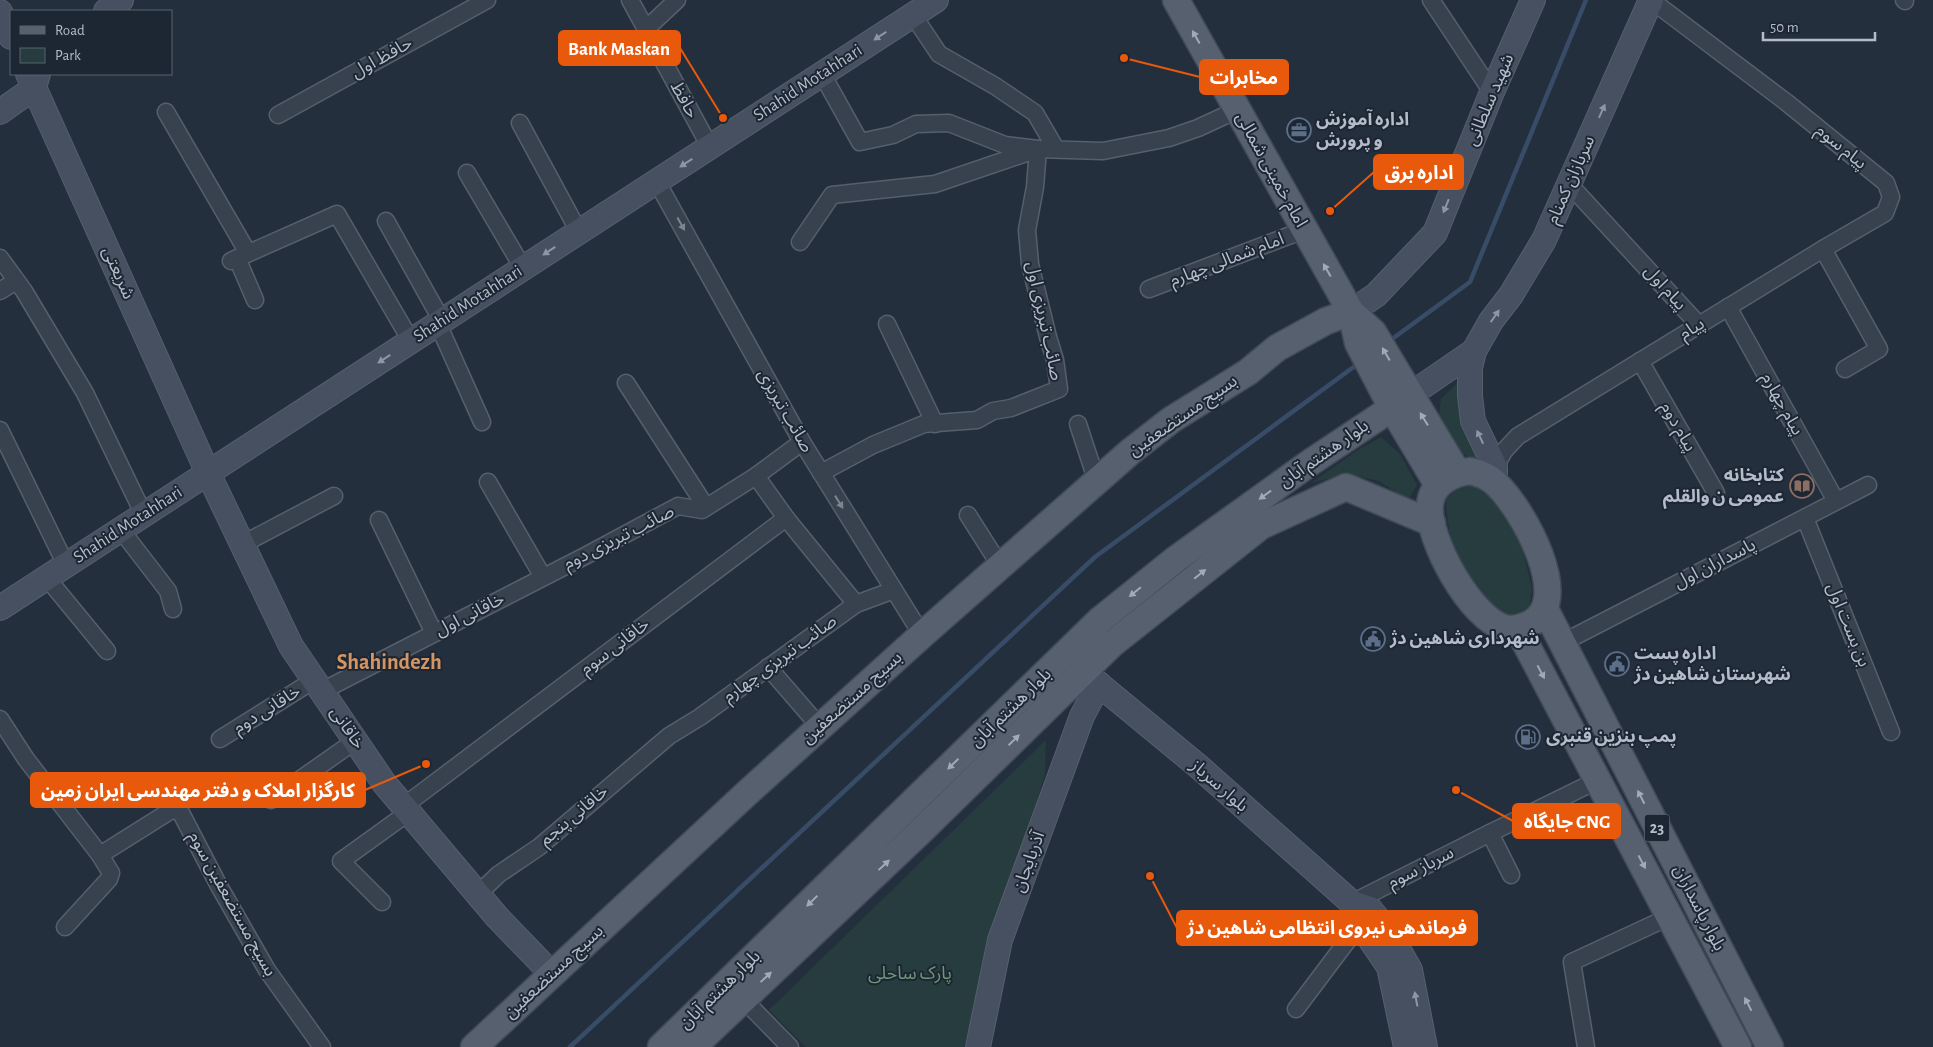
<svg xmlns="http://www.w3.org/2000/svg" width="1933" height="1047" viewBox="0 0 1933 1047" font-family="'Alegreya Sans','Noto Sans Arabic',sans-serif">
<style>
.green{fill:#263c3f}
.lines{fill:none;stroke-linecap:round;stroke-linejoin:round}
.stream{stroke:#394c67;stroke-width:4.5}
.street-casing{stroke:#565f6c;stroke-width:19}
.secondary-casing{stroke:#565f6c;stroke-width:26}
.primary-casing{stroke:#414a57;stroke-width:29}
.street{stroke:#38414e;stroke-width:16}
.secondary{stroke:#465061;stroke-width:24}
.primary{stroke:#56606e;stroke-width:26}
.oneway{fill:#8e96a5}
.oneway2{fill:#a1aab7}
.oneway3{fill:#7c8592}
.labels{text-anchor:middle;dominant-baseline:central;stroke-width:4;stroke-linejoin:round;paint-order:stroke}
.shield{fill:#1d2633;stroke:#878f9c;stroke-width:1}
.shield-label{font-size:16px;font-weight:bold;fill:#b4bcc9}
.street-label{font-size:18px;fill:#b4bcc9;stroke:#1d2633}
.poi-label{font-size:18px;font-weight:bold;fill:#b4bcc9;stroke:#1d2633;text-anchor:start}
.park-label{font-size:18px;fill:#6b9a76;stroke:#1d2633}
.district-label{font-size:22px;font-weight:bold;fill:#d59563;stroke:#1d2633}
.leader{fill:none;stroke:#e8590c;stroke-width:2}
.callout-dot{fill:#e8590c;stroke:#1d2633;stroke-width:2}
.callout{fill:#e8590c;stroke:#e8590c;stroke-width:2}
.callout-label{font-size:19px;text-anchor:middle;font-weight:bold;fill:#fff}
</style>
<rect width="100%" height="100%" fill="#242f3e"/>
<g class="green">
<path d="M 1459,381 C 1459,410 1467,434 1479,461 L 1458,452 L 1439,416 L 1441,399 Z"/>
<polygon points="1381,437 1400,454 1417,485 1408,500 1379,481 1346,474 1311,483 1355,452"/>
<path d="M 1476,485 L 1501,503 L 1520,539 L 1532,588 L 1529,612 L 1505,616 C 1497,609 1486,602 1479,593 C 1456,566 1447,533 1446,499 L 1457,488 Z"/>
<polygon points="1046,740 1045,774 964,1047 806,1047 769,1010"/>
</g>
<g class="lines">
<g class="stream">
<polyline points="1388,342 1470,282 1586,0"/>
<polyline points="570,1047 1095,557 1359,363"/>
</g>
<g class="street-casing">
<g id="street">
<polyline points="630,0 710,147"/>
<polyline points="1431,0 1492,92"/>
<polyline points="1904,0 1905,1"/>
<polyline points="913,15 939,54 995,86 1035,113 1056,149"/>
<polyline points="646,29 677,0"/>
<polyline points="822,74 860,142 893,135 916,124 949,123 1005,145 1038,149 1103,151 1169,138 1198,128 1237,110"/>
<polyline points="166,112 248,253"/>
<polyline points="278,115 487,0"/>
<polyline points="520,123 579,232"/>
<polyline points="467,173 523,268"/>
<polyline points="657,182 802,442 922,635"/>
<polyline points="1569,184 1699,325"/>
<polyline points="386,221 442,321"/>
<polyline points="800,242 832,195 935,184 1038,149 1035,187 1027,230 1030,264 1048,337 1055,360 1059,389 1011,408 993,411 977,420 924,424 873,445 821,473"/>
<polyline points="1823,249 1879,349 1845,369"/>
<polyline points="0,258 24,291 85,393 144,515"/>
<polyline points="237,258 255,300"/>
<polyline points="231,261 337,214 411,341"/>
<polyline points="1149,289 1304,230"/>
<polyline points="0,291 16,281"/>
<polyline points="1728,307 1836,501"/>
<polyline points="438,324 482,422"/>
<polyline points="887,324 935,424"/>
<polyline points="1640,361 1716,493"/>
<polyline points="626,383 706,507"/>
<polyline points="1078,424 1097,482"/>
<polyline points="0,430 66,565"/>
<polyline points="1495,467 1504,451 1518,436 1823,249 1885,213 1891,197 1886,183 1786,102 1651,0"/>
<polyline points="488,482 543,577"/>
<polyline points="968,515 1001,567"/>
<polyline points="786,518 856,604"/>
<polyline points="1805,518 1891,732"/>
<polyline points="379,520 434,633"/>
<polyline points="121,530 168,591 173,609"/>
<polyline points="241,545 334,496"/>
<polyline points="47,578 107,651"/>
<polyline points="1562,643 1868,485"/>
<polyline points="768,667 820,727"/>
<polyline points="322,691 585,556 678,506 702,510 756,476 802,442"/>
<polyline points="0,719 26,759 100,855 111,873 109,879 65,927"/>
<polyline points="220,739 314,680"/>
<polyline points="271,800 355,741"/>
<polyline points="404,806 786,518 756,476"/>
<polyline points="100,855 170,811 177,810 181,813 219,886 267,970 322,1047"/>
<polyline points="1511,875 1490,833 1598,780"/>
<polyline points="478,894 499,874 539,847 669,736 700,717 856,604 894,590"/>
<polyline points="382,902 341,861 409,812"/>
<polyline points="1352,903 1490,833"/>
<polyline points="743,999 790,1047"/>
<polyline points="1296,1009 1360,924"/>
<polyline points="1586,1047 1572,962 1671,916"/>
</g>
</g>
<g class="secondary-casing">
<g id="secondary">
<polyline points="106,11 121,0"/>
<polyline points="0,12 11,37"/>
<polyline points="28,74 208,473 291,646 384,783 497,917 552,974"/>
<polyline points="0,112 34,88 38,74"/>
<polyline points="1351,312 1376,295 1435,233 1492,92 1533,0"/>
<polyline points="1474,351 1470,368 1470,396 1473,421 1495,467 1495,482"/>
<polyline points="1394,406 1474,351 1491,321 1511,295 1544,240 1651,0"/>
<polyline points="0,608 936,0"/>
<polyline points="1072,658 1084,672 1198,766 1352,903 1370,909 1389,933 1410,970 1425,1047"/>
<polyline points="1352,903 1357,920 1389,967 1406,1047"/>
<polyline points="978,1047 1000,940 1082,716 1099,684"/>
</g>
</g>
<g class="primary-casing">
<g id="primary">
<polyline points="1176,0 1351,312 1373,332 1457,472"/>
<polyline points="1351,312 1358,343 1392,408 1438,485"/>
<path d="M 1470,471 C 1479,473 1487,476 1494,482 C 1521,505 1578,605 1527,625 C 1520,628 1513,630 1505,628 C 1471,619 1426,538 1430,504 C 1432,483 1453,473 1470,471 Z"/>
<polyline points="1545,609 1770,1047"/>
<polyline points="1518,629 1738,1047"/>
<polyline points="474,1047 746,794 922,635 1130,452 1171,420 1248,372 1277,348 1326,321 1351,312"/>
<polyline points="661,1047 1100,620 1176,559 1311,462 1392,408"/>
<polyline points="693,1047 922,830 1112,644 1261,526 1346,487 1432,523"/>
</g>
</g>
<use href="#street" class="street"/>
<use href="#secondary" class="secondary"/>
<use href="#primary" class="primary"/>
</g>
<defs><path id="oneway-solid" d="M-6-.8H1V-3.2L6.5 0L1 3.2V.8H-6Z" transform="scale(1.25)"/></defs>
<g class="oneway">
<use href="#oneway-solid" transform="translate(880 36) rotate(147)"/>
<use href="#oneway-solid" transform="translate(1602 111) rotate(-66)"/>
<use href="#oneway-solid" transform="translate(686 163) rotate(147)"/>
<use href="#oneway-solid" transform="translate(1446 206) rotate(112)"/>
<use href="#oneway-solid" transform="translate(549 251) rotate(147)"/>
<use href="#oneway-solid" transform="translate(1495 316) rotate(-55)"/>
<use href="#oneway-solid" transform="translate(384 359) rotate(147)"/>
<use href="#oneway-solid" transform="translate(1480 437) rotate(-115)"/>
<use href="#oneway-solid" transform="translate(1416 999) rotate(-101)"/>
</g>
<g class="oneway2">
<use href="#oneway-solid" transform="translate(1196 37) rotate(-119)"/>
<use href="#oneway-solid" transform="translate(1327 270) rotate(-120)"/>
<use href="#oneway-solid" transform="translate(1386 354) rotate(-120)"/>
<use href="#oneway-solid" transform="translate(1424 419) rotate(-122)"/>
<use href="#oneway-solid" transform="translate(1265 495) rotate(144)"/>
<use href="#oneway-solid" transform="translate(1200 574) rotate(-39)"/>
<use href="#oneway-solid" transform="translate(1135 592) rotate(141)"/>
<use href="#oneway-solid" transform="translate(1541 672) rotate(62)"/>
<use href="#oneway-solid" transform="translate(1014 740) rotate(-44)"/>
<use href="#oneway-solid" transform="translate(953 764) rotate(136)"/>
<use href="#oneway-solid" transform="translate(1641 797) rotate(-117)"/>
<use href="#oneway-solid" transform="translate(1642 862) rotate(62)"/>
<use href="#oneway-solid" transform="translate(884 865) rotate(-43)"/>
<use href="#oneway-solid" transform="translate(812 901) rotate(136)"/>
<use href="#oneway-solid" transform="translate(766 977) rotate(-43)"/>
<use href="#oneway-solid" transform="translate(1748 1004) rotate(-117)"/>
</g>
<g class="oneway3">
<use href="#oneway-solid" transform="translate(681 224) rotate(61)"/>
<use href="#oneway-solid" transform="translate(839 502) rotate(58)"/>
</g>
<defs>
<g id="office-ring" transform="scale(1.25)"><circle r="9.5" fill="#1d2633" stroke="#5c6f8a" stroke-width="1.5"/><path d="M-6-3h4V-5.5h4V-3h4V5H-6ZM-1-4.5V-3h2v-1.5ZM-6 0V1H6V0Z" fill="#5c6f8a"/></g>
<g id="library-ring" transform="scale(1.25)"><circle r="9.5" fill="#1d2633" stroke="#8d6e63" stroke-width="1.5"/><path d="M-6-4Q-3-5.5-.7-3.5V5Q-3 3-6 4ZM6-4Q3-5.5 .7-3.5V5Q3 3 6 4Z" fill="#8d6e63"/></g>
<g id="civic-ring" transform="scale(1.25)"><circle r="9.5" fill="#1d2633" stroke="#5c6f8a" stroke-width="1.5"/><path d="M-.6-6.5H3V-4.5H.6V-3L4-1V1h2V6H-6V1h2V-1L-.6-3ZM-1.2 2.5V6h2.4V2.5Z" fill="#5c6f8a"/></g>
<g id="fuel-ring" transform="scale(1.25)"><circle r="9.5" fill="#1d2633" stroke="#5c6f8a" stroke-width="1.5"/><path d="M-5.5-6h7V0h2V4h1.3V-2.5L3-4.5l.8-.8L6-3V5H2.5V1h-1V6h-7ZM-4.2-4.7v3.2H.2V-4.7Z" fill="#5c6f8a"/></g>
</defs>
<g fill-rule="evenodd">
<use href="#office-ring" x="1299" y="130"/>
<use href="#library-ring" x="1802" y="486"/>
<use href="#civic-ring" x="1373" y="639"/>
<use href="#civic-ring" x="1617" y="664"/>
<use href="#fuel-ring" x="1528" y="737"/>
</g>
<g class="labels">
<rect class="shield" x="1644.5" y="814.5" width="25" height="27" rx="4"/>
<g class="shield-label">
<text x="1657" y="828">23</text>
</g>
<g class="street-label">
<text transform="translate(382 58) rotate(-29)">حافظ اول</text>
<text transform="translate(808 83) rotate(-33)">Shahid Motahhari</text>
<text transform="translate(684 100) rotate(61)">حافظ</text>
<text transform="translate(1490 100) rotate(-67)">شهید سلطانی</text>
<text transform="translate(1841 147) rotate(39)">پیام سوم</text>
<text transform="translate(1271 170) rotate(61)">امام خمینی شمالی</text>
<text transform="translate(1571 180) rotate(-66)">سربازان کمنام</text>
<text transform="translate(1227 260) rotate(-21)">امام شمالی چهارم</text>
<text transform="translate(118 273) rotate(66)">شریعتی</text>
<text transform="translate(1665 288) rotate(48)">پیام اول</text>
<text transform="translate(468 304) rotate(-33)">Shahid Motahhari</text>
<text transform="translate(1044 321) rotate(78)">صائب تبریزی اول</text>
<text transform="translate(1692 329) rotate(-32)">پیام</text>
<text transform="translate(1782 404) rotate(61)">پیام چهارم</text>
<text transform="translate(785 411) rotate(60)">صائب تبریزی</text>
<text transform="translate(1183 416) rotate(-35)">بسیج مستضعفین</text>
<text transform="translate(1678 427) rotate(60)">پیام دوم</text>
<text transform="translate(1324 454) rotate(-35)">بلوار هشتم آبان</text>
<text transform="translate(128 525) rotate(-33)">Shahid Motahhari</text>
<text transform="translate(619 538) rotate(-27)">صائب تبریزی دوم</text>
<text transform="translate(1715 564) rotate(-27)">پاسداران اول</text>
<text transform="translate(470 615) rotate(-27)">خاقانی اول</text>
<text transform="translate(1848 625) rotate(68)">بن بست اول</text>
<text transform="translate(615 647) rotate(-37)">خاقانی سوم</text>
<text transform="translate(780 659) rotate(-36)">صائب تبریزی چهارم</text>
<text transform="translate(852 698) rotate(-42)">بسیج مستضعفین</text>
<text transform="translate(1011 708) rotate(-44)">بلوار هشتم آبان</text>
<text transform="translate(267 710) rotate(-32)">خاقانی دوم</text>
<text transform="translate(347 728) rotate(56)">خاقانی</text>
<text transform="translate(1219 786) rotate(41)">بلوار سرباز</text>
<text transform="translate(574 816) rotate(-40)">خاقانی پنجم</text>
<text transform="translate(1029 862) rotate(-70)">آذربایجان</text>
<text transform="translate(1421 868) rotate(-27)">سرباز سوم</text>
<text transform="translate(232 904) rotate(61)">بسیج مستضعفین سوم</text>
<text transform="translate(1699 908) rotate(63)">بلوار پاسداران</text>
<text transform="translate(554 972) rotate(-43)">بسیج مستضعفین</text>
<text transform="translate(720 990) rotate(-44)">بلوار هشتم آبان</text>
</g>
<g class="poi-label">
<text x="1316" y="120">اداره آموزش<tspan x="1316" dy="21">و پرورش</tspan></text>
<text x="1784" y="476" text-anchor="end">کتابخانه<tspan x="1784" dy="21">عمومی ن والقلم</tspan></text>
<text x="1390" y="639">شهرداری شاهین دژ</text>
<text x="1634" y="654">اداره پست<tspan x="1634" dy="21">شهرستان شاهین دژ</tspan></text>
<text x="1546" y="737">پمپ بنزین قنبری</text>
</g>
<g class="park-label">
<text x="910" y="974">پارک ساحلی</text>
</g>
<g class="district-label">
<text x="389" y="662">Shahindezh</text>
</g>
</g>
<path class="leader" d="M723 118L680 48M1124 58L1200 77M1330 211L1374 172M426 764L365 790M1456 790L1513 821M1150 876L1177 928"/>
<g class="callout-dot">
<circle cx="723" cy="118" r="5"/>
<circle cx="1124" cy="58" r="5"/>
<circle cx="1330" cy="211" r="5"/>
<circle cx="426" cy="764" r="5"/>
<circle cx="1456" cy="790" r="5"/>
<circle cx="1150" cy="876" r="5"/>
</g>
<g class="callout">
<rect x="559" y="31" width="121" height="34" rx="5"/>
<rect x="1200" y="60" width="88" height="34" rx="5"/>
<rect x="1374" y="155" width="89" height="34" rx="5"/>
<rect x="31" y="773" width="334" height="34" rx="5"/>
<rect x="1513" y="804" width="107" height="34" rx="5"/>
<rect x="1177" y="911" width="300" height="34" rx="5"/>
</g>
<g class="callout-label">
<text x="619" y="55">Bank Maskan</text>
<text x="1244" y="84">مخابرات</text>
<text x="1419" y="179">اداره برق</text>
<text x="198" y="797">کارگزار املاک و دفتر مهندسی ایران زمین</text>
<text x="1567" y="828">جایگاه CNG</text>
<text x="1327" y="934">فرماندهی نیروی انتظامی شاهین دژ</text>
</g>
<rect x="10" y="10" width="162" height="65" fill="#1d2633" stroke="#59626f"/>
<rect x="20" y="26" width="25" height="8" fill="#56606e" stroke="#59626f"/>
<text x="55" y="35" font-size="15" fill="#b4bcc9">Road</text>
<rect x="20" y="48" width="25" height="15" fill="#263c3f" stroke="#59626f"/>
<text x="55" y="60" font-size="15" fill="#b4bcc9">Park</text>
<path d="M1763 32v8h112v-8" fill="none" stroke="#b4bcc9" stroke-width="2.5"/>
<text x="1770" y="32" font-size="15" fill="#b4bcc9" stroke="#1d2633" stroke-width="4" paint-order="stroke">50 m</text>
</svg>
